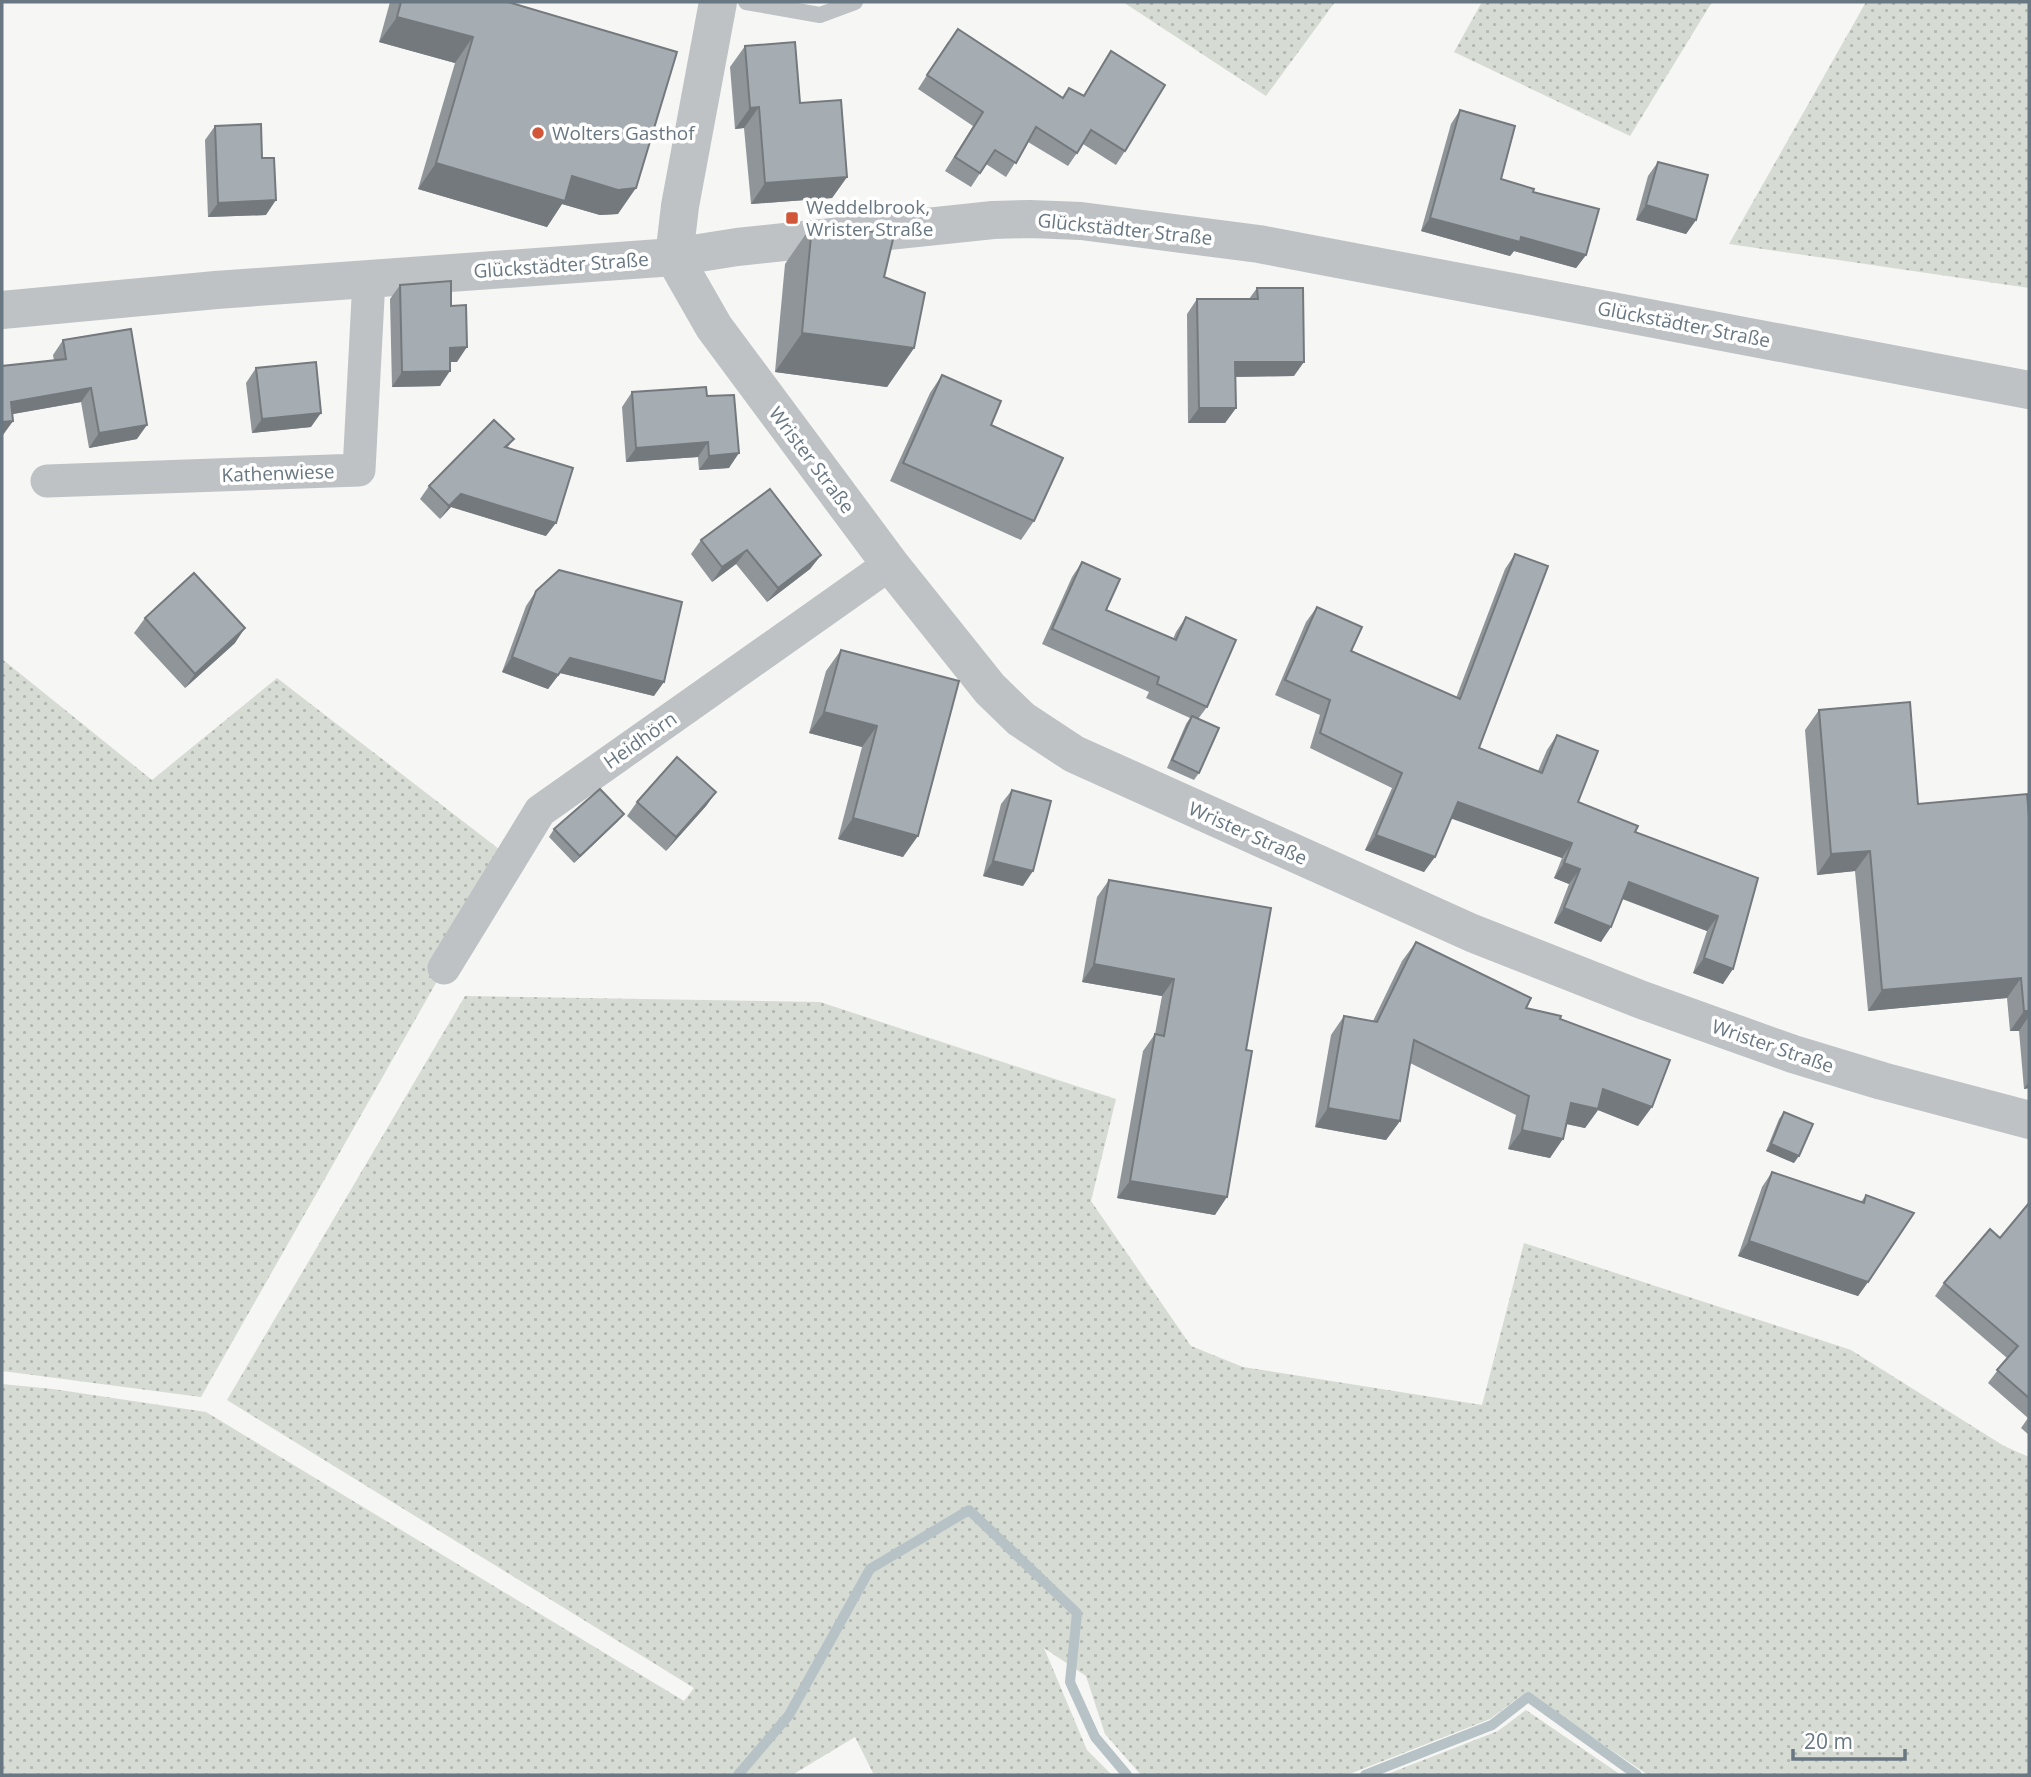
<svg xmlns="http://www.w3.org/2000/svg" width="2031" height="1777" viewBox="0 0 2031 1777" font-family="'Open Sans',sans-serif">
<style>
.grass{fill:url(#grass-dots)}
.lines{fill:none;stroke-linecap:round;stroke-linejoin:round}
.stream{stroke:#b7c2c6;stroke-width:10}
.service{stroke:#bec2c5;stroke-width:16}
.minor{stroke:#bec2c5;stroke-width:33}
.tertiary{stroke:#bec2c5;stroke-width:38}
.wall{fill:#8f9599}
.shaded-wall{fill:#74797d}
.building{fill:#a6adb2;stroke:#74797d;stroke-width:2}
.poi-dot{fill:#d25638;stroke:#fff;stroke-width:2.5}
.labels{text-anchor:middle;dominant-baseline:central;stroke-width:7;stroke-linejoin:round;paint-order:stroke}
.poi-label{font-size:19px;fill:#687782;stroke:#fff;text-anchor:start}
.street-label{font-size:19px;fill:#687782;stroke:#fff}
</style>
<defs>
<pattern id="grass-dots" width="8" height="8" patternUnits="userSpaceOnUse" patternTransform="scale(1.75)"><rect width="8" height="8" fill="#d6dbd3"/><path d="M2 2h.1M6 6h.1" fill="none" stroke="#b1b6b1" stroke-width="1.8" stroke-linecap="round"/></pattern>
</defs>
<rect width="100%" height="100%" fill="#f6f6f4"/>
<g class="grass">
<polygon points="1123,2 1335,2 1266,96"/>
<polygon points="1482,2 1712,2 1630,136 1454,52"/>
<polygon points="1866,2 2029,2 2029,288 1729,244"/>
<polygon points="2,659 152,780 277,678 508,856 201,1397 2,1371"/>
<polygon points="465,996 820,1002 1116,1099 1091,1201 1191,1346 1243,1367 1482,1405 1524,1243 1851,1350 2004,1446 2029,1457 2029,1775 1648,1775 1526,1692 1490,1719 1347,1775 1141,1775 1105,1734 1086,1676 1044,1648 1087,1750 1112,1775 874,1775 855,1737 792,1775 2,1775 2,1384 53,1389 206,1412 684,1701 694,1688 227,1400"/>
<polygon points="1526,1710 1621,1775 1385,1775 1498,1731"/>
</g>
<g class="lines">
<g class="stream">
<polyline points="738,1775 789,1715 870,1569 969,1510 1077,1613 1070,1682 1095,1737 1127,1775"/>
<polyline points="1365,1775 1492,1725 1528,1697 1637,1775"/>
</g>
<polyline class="service" points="746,2 820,15 855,2"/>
<g class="minor">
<polyline points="47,481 359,470 369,279"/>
<polyline points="444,968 540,811 890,564"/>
</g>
<g class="tertiary">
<polyline points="674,257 714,327 890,564 990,689 1021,719 1074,754 1472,933 1642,1000 1793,1054 1882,1081 2029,1120"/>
<polyline points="674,257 680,206 718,2"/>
<polyline points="2,310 216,290 674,257 737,247 993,220 1030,219 1081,221 1259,244 2029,390"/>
</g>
</g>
<g class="wall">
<polygon points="390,2 508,2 618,214 600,215 562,204 547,227 418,189 455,63 379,42"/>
<polygon points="948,42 1062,98 1083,96 1111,51 1125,151 1116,165 1083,144 1068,166 1028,142 1006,177 986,164 971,187 945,171 973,126 918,89"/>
<polygon points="745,46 800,103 847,177 832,198 751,204 744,128 735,129 730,67"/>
<polygon points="1460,110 1501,179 1533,192 1586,255 1576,268 1514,251 1510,256 1421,231 1451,124"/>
<polygon points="215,126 262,158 266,215 208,217 205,140"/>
<polygon points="1658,162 1696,220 1686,234 1636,220 1648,176"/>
<polygon points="812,225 884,277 914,348 887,387 775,372 785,264"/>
<polygon points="400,285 451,306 457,362 450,362 440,386 392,387 390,299"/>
<polygon points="1257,288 1294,376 1235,377 1236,408 1225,423 1188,423 1187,314 1197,299 1249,299"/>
<polygon points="63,340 137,439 89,448 81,402 12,414 13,421 2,435 2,366 54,361 53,355"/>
<polygon points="256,368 311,427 252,433 246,383"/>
<polygon points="942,375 991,425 1034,521 1021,540 890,481 930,393"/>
<polygon points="632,392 707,396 729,468 699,470 698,457 626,462 622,407"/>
<polygon points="514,439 507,448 546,536 451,507 440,519 420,499 429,486"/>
<polygon points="701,540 821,555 810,569 767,602 736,564 712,582 691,554"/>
<polygon points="1515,554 1479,748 1538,771 1547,750 1557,735 1578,802 1635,832 1758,878 1723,984 1693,973 1707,931 1622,899 1601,942 1554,923 1569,884 1554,878 1562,858 1451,818 1424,872 1365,850 1392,788 1310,748 1320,715 1275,695 1306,622 1317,607 1351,651 1456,698 1505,569"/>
<polygon points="1082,562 1106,610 1173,639 1176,632 1186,617 1207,707 1198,719 1199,773 1194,780 1167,768 1186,724 1190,718 1146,698 1149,692 1042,644 1072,577"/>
<polygon points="536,591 654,696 560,673 548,689 502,672 526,606"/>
<polygon points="145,618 235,643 185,688 134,633"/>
<polygon points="841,650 959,681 903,857 838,839 862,747 809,733 826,671"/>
<polygon points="1819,710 1918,804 2029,816 2029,1088 2024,1089 2019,1031 2010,1031 2007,998 1868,1011 1855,871 1817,875 1805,730"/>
<polygon points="1012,790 1023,886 983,876 1001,804"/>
<polygon points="716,792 706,806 666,851 627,816 637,802"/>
<polygon points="618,821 574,863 549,837 554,829"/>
<polygon points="1109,880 1271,908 1215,1215 1117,1198 1143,1051 1155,1034 1162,996 1082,982 1097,897"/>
<polygon points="1416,942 1526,1008 1560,1019 1638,1126 1598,1110 1585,1128 1566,1124 1550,1158 1508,1149 1516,1115 1410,1063 1400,1121 1386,1140 1315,1127 1331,1035 1344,1016 1373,1021 1402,961"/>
<polygon points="1784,1112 1794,1163 1766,1151 1779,1119"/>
<polygon points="1772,1172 1861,1202 1866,1195 1868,1282 1858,1296 1738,1256 1762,1187"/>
<polygon points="2029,1203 2029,1435 2021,1428 2028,1418 1988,1383 2007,1358 1935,1296 1944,1283 2000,1238"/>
</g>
<g class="shaded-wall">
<polygon points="397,17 473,37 455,63 379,42"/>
<polygon points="759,107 744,128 735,129 750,108"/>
<polygon points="436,163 572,176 636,188 618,214 600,215 562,204 547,227 418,189"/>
<polygon points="847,177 832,198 751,204 765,183"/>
<polygon points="276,200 266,215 208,217 218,203"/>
<polygon points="1646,205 1696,220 1686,234 1636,220"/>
<polygon points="1430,218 1521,237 1586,255 1576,268 1514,251 1510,256 1421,231"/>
<polygon points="802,333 914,348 887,387 775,372"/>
<polygon points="467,347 457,362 440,362 450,348"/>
<polygon points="1235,362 1304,362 1294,376 1225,377"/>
<polygon points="450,371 440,386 392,387 402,372"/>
<polygon points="91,388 81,402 2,416 11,402"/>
<polygon points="1199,408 1236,408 1225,423 1188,423"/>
<polygon points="321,413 311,427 252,433 262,419"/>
<polygon points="13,421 3,435 2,435 2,422"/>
<polygon points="147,425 137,439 89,448 99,433"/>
<polygon points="708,442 698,457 626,462 636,448"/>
<polygon points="739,453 729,468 699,470 709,456"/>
<polygon points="461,494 556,523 546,536 451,507 440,519 449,506"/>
<polygon points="747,550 736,564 712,582 722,567"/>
<polygon points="821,555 810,569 767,602 778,588"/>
<polygon points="245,628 235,643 185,688 195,674"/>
<polygon points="512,657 570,658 664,682 654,696 560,673 548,689 502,672"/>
<polygon points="824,712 877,726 862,747 809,733"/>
<polygon points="716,792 706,806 666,851 676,837"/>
<polygon points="1458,802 1572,843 1562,858 1447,817"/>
<polygon points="624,814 618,821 574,863 580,856"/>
<polygon points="853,818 918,836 903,857 838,839"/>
<polygon points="1376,835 1435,857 1424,872 1365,850"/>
<polygon points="1870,851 1855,871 1817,875 1831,854"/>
<polygon points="993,861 1033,871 1023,886 983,876"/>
<polygon points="1564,863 1580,869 1569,884 1554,878"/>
<polygon points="1629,882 1718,916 1707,931 1618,897"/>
<polygon points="1564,908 1611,927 1601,942 1554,923"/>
<polygon points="1704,958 1733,969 1723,984 1693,973"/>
<polygon points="1094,964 1174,979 1162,996 1082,982"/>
<polygon points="2021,978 2007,998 1868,1011 1882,990"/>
<polygon points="2024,1011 2029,1011 2029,1016 2019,1031 2010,1031"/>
<polygon points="2029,1082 2029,1088 2024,1089"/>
<polygon points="1603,1089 1652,1107 1638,1126 1598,1110 1585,1128 1558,1122 1571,1103"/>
<polygon points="1328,1108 1400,1121 1386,1140 1315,1127"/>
<polygon points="1522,1130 1563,1139 1550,1158 1508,1149"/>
<polygon points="1771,1144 1799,1156 1794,1163 1766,1151"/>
<polygon points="1130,1181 1227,1197 1215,1215 1117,1198"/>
<polygon points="1749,1241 1868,1282 1858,1296 1738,1256"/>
</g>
<g class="building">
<polygon points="401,2 508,2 677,52 636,188 618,190 572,176 565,201 436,163 473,37 397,17"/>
<polygon points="958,29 1063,98 1069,88 1084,96 1111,51 1165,85 1125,151 1091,130 1077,153 1036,127 1016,163 995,150 980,173 955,157 983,112 927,75"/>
<polygon points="795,42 800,103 841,100 847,177 765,183 759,107 750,108 745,46"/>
<polygon points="1460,110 1515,126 1501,179 1534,189 1533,192 1599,209 1586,255 1521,237 1520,242 1430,218"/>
<polygon points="261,124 262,158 274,158 276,200 218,203 215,126"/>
<polygon points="1658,162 1708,175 1696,220 1646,205"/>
<polygon points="822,224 894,235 884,277 925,293 914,348 802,333 812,225"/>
<polygon points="451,281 451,306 466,305 467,347 450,348 450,371 402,372 400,285"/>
<polygon points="1257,288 1303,288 1304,362 1235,362 1236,408 1199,408 1197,299 1258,299"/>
<polygon points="131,329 147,425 99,433 91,388 11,402 13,421 2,422 2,366 66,359 63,340"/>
<polygon points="316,362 321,413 262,419 256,368"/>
<polygon points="942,375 1001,401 991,425 1063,458 1034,521 903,463"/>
<polygon points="706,387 707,396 734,395 739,453 709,456 708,442 636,448 632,392"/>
<polygon points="494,420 514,439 505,447 573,468 556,523 461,494 449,506 429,486"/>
<polygon points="770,489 821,555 778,588 747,550 722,567 701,540"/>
<polygon points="1515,554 1548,566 1479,748 1542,773 1557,735 1598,751 1578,802 1638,826 1635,832 1758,878 1733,969 1704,958 1718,916 1629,882 1611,927 1564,908 1580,869 1564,863 1572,843 1458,802 1435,857 1376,835 1402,773 1320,733 1330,700 1285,680 1317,607 1362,627 1351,651 1460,699"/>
<polygon points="1082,562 1120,579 1106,610 1176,640 1186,617 1236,640 1207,707 1157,684 1159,677 1052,629"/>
<polygon points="559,570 682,602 664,682 570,658 558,675 512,657 536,591"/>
<polygon points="194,573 245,628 195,674 145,618"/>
<polygon points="841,650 959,681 918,836 853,818 877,726 824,712"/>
<polygon points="1910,702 1918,804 2027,794 2029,816 2029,1011 2024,1011 2021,978 1882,990 1870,851 1831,854 1819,710"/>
<polygon points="1192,716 1219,728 1199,773 1172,760"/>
<polygon points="677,757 716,792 676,837 637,802"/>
<polygon points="600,789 624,814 580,856 554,829"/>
<polygon points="1012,790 1051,801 1033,871 993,861"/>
<polygon points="1109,880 1271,908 1246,1050 1252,1051 1227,1197 1130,1181 1155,1034 1164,1036 1174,979 1094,964"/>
<polygon points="1416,942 1531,998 1526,1008 1561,1016 1560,1019 1670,1060 1652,1107 1603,1089 1598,1109 1571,1103 1563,1139 1522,1130 1529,1096 1414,1040 1400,1121 1328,1108 1344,1016 1377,1022"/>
<polygon points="1784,1112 1813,1124 1799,1156 1771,1144"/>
<polygon points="1772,1172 1864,1203 1866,1195 1914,1213 1868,1282 1749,1241"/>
<polygon points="2029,1203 2029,1398 1997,1370 2018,1346 1944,1283 1990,1229 2000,1238"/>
</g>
<g class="poi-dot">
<circle cx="538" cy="133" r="7"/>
<rect x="785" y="211" width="14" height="14" rx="3.5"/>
</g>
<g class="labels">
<g class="poi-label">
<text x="552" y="133">Wolters Gasthof</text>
<text x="806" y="207">Weddelbrook,<tspan x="806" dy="22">Wrister Straße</tspan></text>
</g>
<g class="street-label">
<text transform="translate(1125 229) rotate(6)">Glückstädter Straße</text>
<text transform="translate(561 265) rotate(-4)">Glückstädter Straße</text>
<text transform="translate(1684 324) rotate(11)">Glückstädter Straße</text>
<text transform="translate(812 460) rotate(53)">Wrister Straße</text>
<text transform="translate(278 473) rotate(-2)">Kathenwiese</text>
<text transform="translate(640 740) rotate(-35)">Heidhörn</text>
<text transform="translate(1248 833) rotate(24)">Wrister Straße</text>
<text transform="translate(1773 1046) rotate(19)">Wrister Straße</text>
</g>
</g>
<rect width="2031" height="1777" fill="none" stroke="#687782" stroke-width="7"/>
<path d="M1793 1749v10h112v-10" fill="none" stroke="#687782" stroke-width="3.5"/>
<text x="1804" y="1749" font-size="21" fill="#687782" stroke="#ffffff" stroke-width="5" paint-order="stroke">20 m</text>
</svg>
